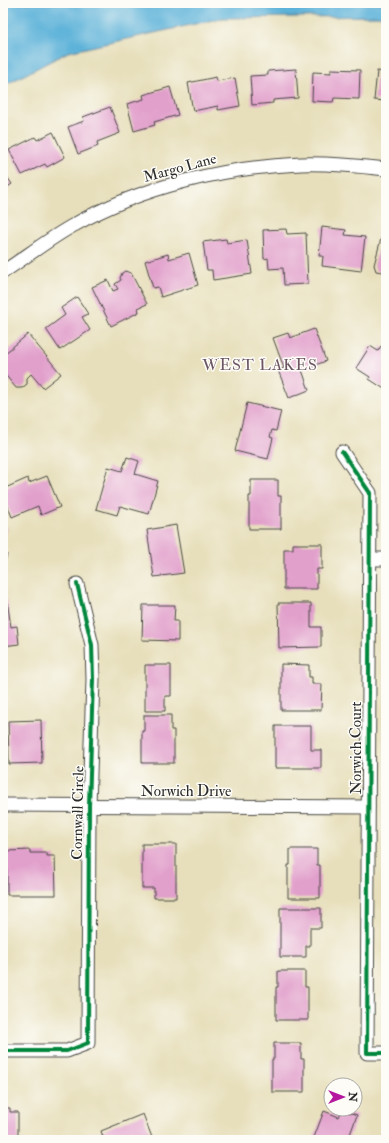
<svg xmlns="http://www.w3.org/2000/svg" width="389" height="1143" viewBox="0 0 389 1143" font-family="'IM FELL Double Pica',serif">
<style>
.water{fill:#5db2d9;stroke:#446e82}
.building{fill:#e19fcb}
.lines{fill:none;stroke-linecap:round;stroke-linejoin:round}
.street-casing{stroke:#474641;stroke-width:15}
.street{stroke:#fff;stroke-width:13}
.cycleway-casing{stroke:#fdfcf7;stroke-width:6}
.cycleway{stroke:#00873e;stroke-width:4}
.labels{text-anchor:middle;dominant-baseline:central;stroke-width:3;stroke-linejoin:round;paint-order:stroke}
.street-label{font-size:15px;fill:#2b2b2b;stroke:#fdfcf7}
.neighbourhood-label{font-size:16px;letter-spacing:1px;fill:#6b5463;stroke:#fdfcf7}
</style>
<rect width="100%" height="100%" fill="#fdfcf7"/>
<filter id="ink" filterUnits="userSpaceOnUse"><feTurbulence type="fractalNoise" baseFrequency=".025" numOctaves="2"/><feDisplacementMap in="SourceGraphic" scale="8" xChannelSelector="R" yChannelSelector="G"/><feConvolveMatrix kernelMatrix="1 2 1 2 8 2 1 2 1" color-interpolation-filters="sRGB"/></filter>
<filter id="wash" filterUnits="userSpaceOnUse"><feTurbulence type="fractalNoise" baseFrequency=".012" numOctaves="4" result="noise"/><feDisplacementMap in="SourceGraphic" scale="16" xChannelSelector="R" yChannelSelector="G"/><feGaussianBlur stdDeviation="0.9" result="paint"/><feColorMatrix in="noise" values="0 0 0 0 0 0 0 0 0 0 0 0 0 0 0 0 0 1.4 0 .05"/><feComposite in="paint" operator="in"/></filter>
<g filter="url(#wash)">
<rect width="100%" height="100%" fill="#e7dfbb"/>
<polygon class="water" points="3,3 386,3 386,16 222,18 68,52 3,86"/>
<g id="blocks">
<g class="building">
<polygon points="296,69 298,98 273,100 273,103 252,105 250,76 268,75 268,71"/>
<polygon points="331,69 360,70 359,99 334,98 333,102 312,101 313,72 331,73"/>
<polygon points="377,71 386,72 386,101 374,100"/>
<polygon points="216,77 217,81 235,78 240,106 218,110 218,106 193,111 188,83"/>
<polygon points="170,87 178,115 154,122 155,125 134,131 127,104 144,99 143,95"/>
<polygon points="110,107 120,133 97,142 98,146 78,154 68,127 84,121 83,117"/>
<polygon points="53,132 65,157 47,167 45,164 22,175 9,150 35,137 37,140"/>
<polygon points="3,171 12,184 3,190"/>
<polygon points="322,227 346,230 345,235 365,237 361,271 322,266 323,256 319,256"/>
<polygon points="286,229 287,234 306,233 308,284 284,285 283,268 269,269 268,258 264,259 263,230"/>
<polygon points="383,231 386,232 386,270 382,272 376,271 374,265"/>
<polygon points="226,239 227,243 247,240 252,274 213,280 212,270 207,270 203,242"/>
<polygon points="189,253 198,285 161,297 158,287 153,288 145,261 168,254 169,259"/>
<polygon points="125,271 131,273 147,304 138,308 139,312 111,326 92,287 108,280 113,291 118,289 115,284 121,280 120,278 122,273"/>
<polygon points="77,297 88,314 82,317 90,330 60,350 46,329 65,315 61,308"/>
<polygon points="314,329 326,361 302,370 309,390 289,398 278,370 284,368 273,338 288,333 290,338"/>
<polygon points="28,334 61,374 43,388 31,374 27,378 27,384 22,388 16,388 3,372 3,355"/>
<polygon points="370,346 378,351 381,346 386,349 386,390 369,379 370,377 356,368"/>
<polygon points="247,403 281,411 276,431 272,430 270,437 273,438 268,459 235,451"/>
<polygon points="127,457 139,461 135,474 158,481 149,514 120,506 117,515 96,509 108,467 122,471"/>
<polygon points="47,476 60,507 41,515 38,506 12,517 3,494 3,489 28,478 29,483"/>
<polygon points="251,480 278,480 278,496 281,496 281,529 249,529 249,496 251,496"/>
<polygon points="176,525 184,573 154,577 147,530"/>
<polygon points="3,526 7,527 4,539 3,539"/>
<polygon points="293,544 322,544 322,569 317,569 317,589 284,589 284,549 293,549"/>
<polygon points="3,553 7,554 4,567 3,567"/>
<polygon points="3,600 7,600 11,627 17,626 19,644 3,646"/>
<polygon points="278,603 311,603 311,627 321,627 321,647 279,648"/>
<polygon points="143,605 175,605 174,621 178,621 178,641 142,640"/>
<polygon points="281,664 309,665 309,677 312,677 312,684 322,684 321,710 281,710"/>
<polygon points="145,665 171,665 171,696 165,696 165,711 145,711"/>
<polygon points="144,715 171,715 171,730 174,730 174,763 142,763 142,731 144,731"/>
<polygon points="41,720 42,763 9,764 8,721"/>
<polygon points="275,726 311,726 311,750 321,750 321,768 275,768"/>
<polygon points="142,844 176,844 176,898 154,898 154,888 142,888"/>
<polygon points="290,849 317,849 317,865 320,865 320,898 288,898 288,865 290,865"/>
<polygon points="30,850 30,853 47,853 47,856 55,856 56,895 7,895 7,851"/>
<polygon points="280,908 321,908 321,928 310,928 310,946 306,946 306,957 280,957"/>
<polygon points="278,971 305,971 305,987 308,987 308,1020 276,1020 276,987 278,987"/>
<polygon points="274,1043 301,1043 301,1059 304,1059 304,1092 272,1092 272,1059 274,1059"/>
<polygon points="3,1108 10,1108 10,1112 18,1112 18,1140 3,1140"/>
<polygon points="342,1110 357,1115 348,1140 313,1140 324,1111 339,1117"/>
<polygon points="143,1114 153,1140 104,1140 101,1131"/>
</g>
</g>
</g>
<g filter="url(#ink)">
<use href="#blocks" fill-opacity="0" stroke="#474641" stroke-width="1"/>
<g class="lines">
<g class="street-casing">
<g id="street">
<path d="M 3,272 C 26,257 50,238 74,225 C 140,187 225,167 301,164 C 329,163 358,166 386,169"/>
<polyline points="342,452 370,493 367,1053 386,1053"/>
<polyline points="370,559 386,559"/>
<polyline points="3,805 368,807"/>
<polyline points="3,1051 67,1051 88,1043 89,806 93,679 92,645 77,584"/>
</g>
</g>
<use href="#street" class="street"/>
<g class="cycleway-casing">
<g id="cycleway">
<polyline points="342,452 370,493 367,1053 386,1053"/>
<polyline points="3,1051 67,1051 88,1043 89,806 93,679 92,645 77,584"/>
</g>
</g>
<use href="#cycleway" class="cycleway"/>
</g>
</g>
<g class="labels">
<g class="street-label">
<text transform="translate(180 168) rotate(-15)">Margo Lane</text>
<text transform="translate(356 748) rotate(-90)">Norwich Court</text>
<text x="186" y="791">Norwich Drive</text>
<text transform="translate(78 813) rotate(-89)">Cornwall Circle</text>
</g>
<g class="neighbourhood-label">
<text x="260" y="365">WEST LAKES</text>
</g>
</g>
<rect width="389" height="1143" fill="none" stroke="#fdfcf7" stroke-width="16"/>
<g transform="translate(343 1097) rotate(90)"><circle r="19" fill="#fdfcf7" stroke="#a9a8a5"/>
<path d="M0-3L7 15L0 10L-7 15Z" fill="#b5179e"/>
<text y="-6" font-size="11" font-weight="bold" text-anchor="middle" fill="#2b2b2b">N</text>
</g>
</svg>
